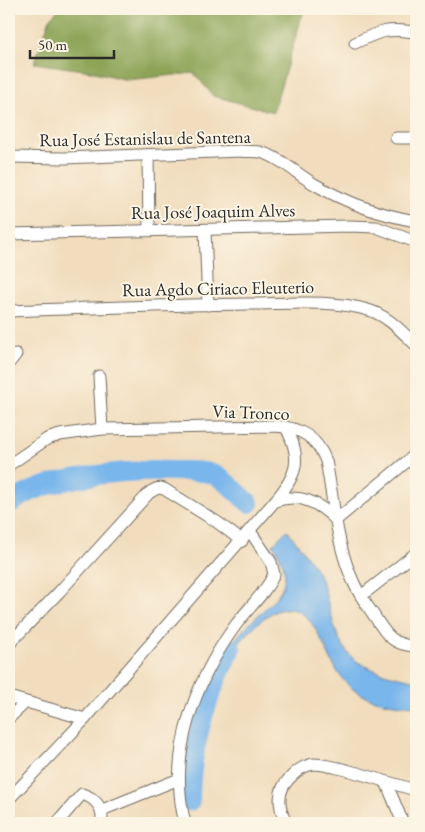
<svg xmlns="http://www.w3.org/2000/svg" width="425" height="832" viewBox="0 0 425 832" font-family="'EB Garamond',serif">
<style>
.forest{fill:#8ca456;stroke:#5c6840}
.water{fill:#79b6eb;stroke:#52708b}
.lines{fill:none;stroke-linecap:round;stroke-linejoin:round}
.river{stroke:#79b6eb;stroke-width:20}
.minor-casing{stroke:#70695e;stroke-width:13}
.minor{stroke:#fff;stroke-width:11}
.labels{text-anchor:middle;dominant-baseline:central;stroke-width:4;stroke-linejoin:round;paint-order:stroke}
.street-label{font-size:18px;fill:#2b2b2b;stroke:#fcf5e5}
</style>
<rect width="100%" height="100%" fill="#fcf5e5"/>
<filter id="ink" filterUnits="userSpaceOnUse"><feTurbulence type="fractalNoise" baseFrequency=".02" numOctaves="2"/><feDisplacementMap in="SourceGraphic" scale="10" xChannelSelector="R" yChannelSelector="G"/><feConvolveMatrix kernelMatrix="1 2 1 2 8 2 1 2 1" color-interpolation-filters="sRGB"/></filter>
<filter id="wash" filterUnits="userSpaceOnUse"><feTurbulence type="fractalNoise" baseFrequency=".0096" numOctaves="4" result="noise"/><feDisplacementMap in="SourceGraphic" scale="20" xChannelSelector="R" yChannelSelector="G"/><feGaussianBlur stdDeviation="1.12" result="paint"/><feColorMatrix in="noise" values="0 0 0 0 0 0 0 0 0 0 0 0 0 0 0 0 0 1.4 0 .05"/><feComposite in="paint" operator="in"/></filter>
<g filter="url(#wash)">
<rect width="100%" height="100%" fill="#f1ddbd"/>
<polygon class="forest" points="59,9 320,9 303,13 273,112 213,96 194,73 127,80 91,71 34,63 50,18"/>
<path class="water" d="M 287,530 C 299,546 313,562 321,580 C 332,607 332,645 358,662 C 375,673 398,676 416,681 L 416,706 C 395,705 372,702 354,690 C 336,677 329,654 319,635 C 292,583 258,619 233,651 L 229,647 C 236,638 244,629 252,621 C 281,594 297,583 273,544 Z"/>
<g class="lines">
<g class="river">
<path d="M 9,505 C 43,475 130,470 175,471 C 186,471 198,470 209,473 C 224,477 237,493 249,503"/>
<path d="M 190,801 C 190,746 206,697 231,649"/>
</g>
</g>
</g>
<g filter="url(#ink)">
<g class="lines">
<g class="minor-casing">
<g id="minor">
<path d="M 355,43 C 380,31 388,28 416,32"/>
<polyline points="396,138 416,138"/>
<polyline points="148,155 149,230"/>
<path d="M 9,157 L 65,158 L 240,151 C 247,152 254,151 260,152 C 280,157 298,175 316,185 C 347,203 381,215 416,221"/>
<polyline points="205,230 208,305"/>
<polyline points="9,234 349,226 376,227 416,242"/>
<path d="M 9,311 C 88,308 168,305 247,304 C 286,304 330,299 368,310 C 387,315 402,332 416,345"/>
<polyline points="9,363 16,354"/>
<polyline points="99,376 102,429"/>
<path d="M 9,465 L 47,439 L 60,435 L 102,429 L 274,426 C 300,427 317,437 326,461 C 334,501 336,544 353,581 C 358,593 366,604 373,614 C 385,633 392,646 416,646"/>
<path d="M 275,501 C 298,474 302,459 286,427"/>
<polyline points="336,520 416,454"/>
<polyline points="361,596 416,553"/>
<path d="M 9,644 L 60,591 L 149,493 C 155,489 158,487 164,489 L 217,522 L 242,541"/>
<polyline points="9,697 85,719"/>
<polyline points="9,718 25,703"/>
<polyline points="386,782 403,823"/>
<path d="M 9,799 L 85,719 L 275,501 C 300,493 318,502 336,520"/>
<polyline points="102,810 179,779"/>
<path d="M 57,823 L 82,794 C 96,798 105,810 101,823"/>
<path d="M 185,823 C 167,754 195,682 235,626 C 247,609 266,593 274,574 L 271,562 L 250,531"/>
<path d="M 286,823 C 279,808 276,793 288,780 C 295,772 304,765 314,764 C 320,764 328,766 334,767 C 362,773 388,783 416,790"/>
</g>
</g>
<use href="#minor" class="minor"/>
</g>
</g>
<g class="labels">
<g class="street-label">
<text transform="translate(145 138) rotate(-1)">Rua José Estanislau de Santena</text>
<text transform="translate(213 211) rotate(-1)">Rua José Joaquim Alves</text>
<text transform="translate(218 288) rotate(-1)">Rua Agdo Ciriaco Eleuterio</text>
<text transform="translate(251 412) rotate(2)">Via Tronco</text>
</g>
</g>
<rect width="425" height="832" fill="none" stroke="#fcf5e5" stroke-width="30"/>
<path d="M30 50v8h84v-8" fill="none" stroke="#2b2b2b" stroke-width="2.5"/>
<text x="38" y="50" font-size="15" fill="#2b2b2b" stroke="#fcf5e5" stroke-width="4" paint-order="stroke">50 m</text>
</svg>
